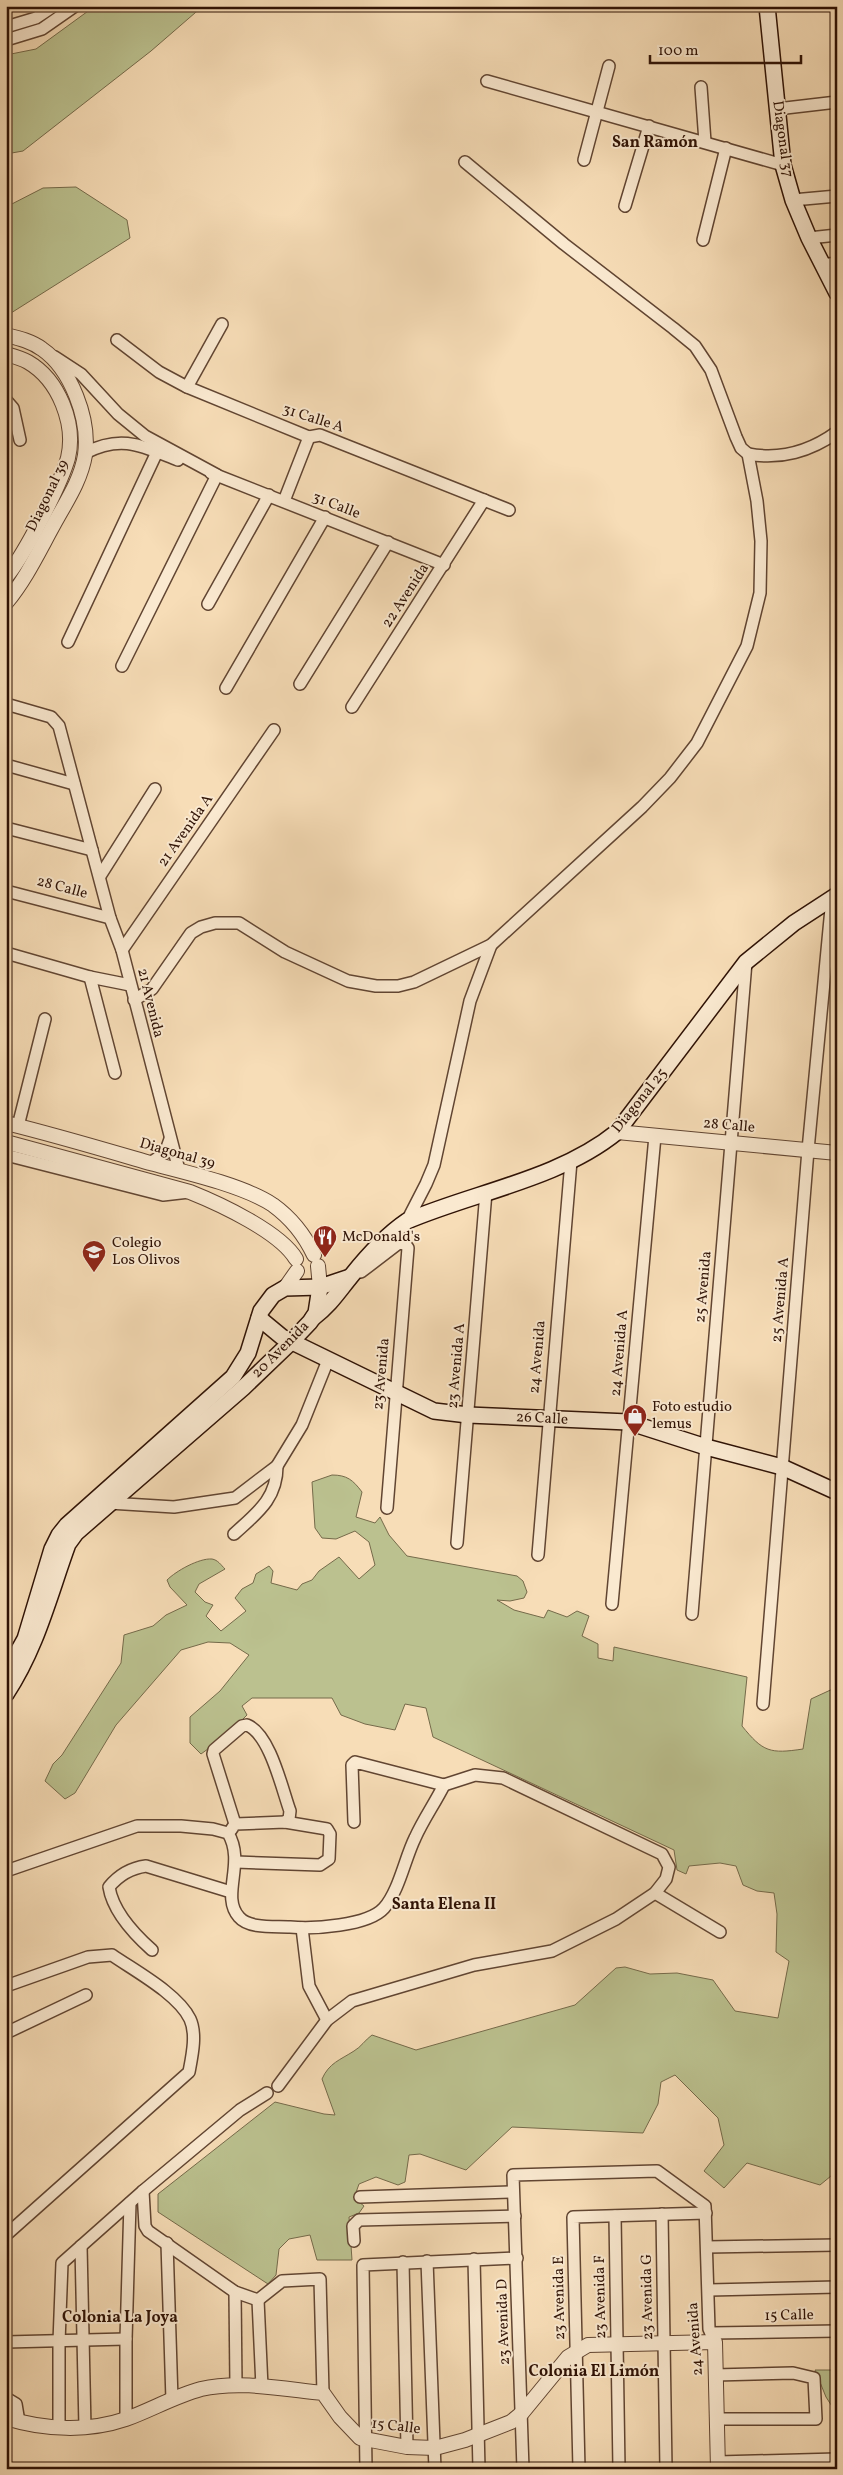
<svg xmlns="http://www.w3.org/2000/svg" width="843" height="2475" viewBox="0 0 843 2475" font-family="Vollkorn,serif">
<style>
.green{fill:#bbc18f;stroke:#756a4a}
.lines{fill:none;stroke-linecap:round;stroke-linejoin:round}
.minor-casing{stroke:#614532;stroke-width:14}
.tertiary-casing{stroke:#614532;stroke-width:16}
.secondary-casing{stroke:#2f1205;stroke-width:18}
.minor{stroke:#fae9d0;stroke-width:11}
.tertiary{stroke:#fae9d0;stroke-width:14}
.secondary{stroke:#fae9d0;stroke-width:15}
.labels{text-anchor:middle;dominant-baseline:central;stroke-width:4;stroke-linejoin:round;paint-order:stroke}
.street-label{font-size:15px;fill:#2f1205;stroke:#fae9d0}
.poi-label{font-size:15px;fill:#2f1205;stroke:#fae9d0;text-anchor:start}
.neighbourhood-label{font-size:16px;font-weight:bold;fill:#2f1205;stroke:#fae9d0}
</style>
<rect width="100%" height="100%" fill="#f7ddb7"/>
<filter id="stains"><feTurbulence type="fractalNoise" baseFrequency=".004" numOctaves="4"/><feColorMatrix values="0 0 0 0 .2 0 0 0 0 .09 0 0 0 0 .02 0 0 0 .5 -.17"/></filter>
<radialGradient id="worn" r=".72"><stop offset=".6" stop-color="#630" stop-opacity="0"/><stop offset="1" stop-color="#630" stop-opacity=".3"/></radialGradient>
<g class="green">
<polygon points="95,6 203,6 151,51 23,151 6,154 6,55 36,49"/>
<polygon points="76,187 127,220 130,238 11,313 6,313 6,207 43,188"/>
<path d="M 332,1475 C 347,1475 353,1480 362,1492 L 356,1517 L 375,1523 L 380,1517 L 389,1535 L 407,1556 L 517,1576 L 523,1581 L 527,1592 L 524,1598 L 510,1601 L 497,1600 L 514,1610 L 544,1618 L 548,1610 L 567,1617 L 577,1611 L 589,1616 L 582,1636 L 598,1644 L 598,1658 L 613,1661 L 614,1647 L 747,1677 L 742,1726 C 763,1752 770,1754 803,1749 L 811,1699 L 837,1687 L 837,2165 L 831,2176 L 820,2185 L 747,2163 L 724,2188 L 704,2171 L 724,2145 L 718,2118 L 675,2075 L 661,2082 L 658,2104 L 643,2133 L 512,2127 L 466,2170 L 420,2154 L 409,2155 L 405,2182 L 398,2185 L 376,2177 L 359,2184 L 354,2198 L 364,2206 L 359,2213 L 349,2217 L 352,2260 L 317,2260 L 310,2235 L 289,2239 L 279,2249 L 276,2275 L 268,2284 L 158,2212 L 158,2194 L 275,2102 L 324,2114 L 335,2115 L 322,2079 C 329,2063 340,2060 354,2051 C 361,2047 365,2040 372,2035 L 416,2050 L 575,2005 L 616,1968 L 625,1967 L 650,1974 L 677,1973 L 713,1980 L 735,2011 L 778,2018 L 789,1961 L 776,1952 L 777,1914 L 774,1893 L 757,1891 L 743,1885 L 736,1866 L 720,1863 L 689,1866 L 686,1874 L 677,1870 L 674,1850 L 433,1737 L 426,1708 L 405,1704 L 395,1730 L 365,1724 L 341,1715 L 332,1698 L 252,1698 L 242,1706 L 247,1715 L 227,1735 L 201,1754 L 190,1743 L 190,1717 L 220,1691 L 249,1655 L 230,1643 L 208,1642 L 181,1650 L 116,1725 L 75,1793 L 65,1799 L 45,1781 L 53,1764 L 62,1755 L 121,1663 L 124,1635 L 153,1626 L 166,1615 L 187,1605 L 170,1587 L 167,1580 C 176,1571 199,1558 212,1559 C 218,1560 221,1565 225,1569 L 199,1584 L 195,1592 L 205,1602 L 213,1605 L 206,1616 L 221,1631 L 246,1611 L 235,1598 L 242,1589 L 253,1583 L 256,1574 L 269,1566 L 273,1571 L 271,1583 L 297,1590 L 302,1584 L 312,1580 L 319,1571 L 339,1557 L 359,1579 L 375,1565 L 369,1542 L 355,1531 L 336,1539 L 322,1538 L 315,1528 L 312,1482 Z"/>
<polygon points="815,2370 837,2370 837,2414 826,2397"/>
</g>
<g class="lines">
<g class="minor-casing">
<g id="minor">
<polyline points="6,27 36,18 54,6"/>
<polyline points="6,40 42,29 75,6"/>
<polyline points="487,81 783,165"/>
<polyline points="701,87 705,142"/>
<polyline points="777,109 837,102"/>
<polyline points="584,160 609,66"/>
<polyline points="793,200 837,196"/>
<polyline points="625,206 649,126"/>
<polyline points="809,238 837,235"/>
<polyline points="703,240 726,148"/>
<polyline points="822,265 837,263"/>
<polyline points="117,340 159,372 187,387 309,437 320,435 509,510"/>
<polyline points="55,357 81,374 118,414 145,436 217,475 122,666"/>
<polyline points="187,387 222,324"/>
<polyline points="6,400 13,408 20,440"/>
<path d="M 85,453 C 122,434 142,446 178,460"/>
<path d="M 748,454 C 780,460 811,451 837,432"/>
<polyline points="211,473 444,565"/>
<polyline points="284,501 309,437"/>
<polyline points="208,604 269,495"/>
<polyline points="68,642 157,452"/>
<polyline points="300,684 388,542"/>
<polyline points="226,688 325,517"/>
<polyline points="6,704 51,717 59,726 110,918 122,950 179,1170"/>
<polyline points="352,707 484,500"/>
<polyline points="6,765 74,784"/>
<polyline points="6,828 92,850"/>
<polyline points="100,876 155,789"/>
<polyline points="6,891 110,918"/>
<polyline points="122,950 274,730"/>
<polyline points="6,953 90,977 130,985"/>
<polyline points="90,977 115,1073"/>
<polyline points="134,1000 152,989 191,933 201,927 215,923 239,923 285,952 348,981 376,986 398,986 414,982 491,945 642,807 670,778 697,743 747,646 760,593 761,541 757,501 748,454 741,448 736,437 711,370 695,346 673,328 564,244 465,162"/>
<polyline points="18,1126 45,1019"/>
<polyline points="6,1155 163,1195 189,1192"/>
<polyline points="150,1163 165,1153 170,1139"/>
<polyline points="407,1221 426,1184 434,1165 470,1001 491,945"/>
<polyline points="361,1272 399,1243 405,1244 408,1248 387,1508"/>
<polyline points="109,1503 174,1507 235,1498 277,1466 302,1425 328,1360"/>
<path d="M 234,1534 C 257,1513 277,1499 277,1466"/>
<polyline points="457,1543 486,1192"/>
<polyline points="538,1555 571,1161"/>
<polyline points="612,1604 655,1136"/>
<polyline points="692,1614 746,962"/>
<polyline points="763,1704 808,1150 832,898"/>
<path d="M 235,1824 L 213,1754 L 214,1750 L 242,1726 L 247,1725 C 270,1734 282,1789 290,1811 L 289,1819 L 285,1822"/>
<polyline points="231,1830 235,1824 285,1822 327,1829 330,1834 329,1859 320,1865 236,1862"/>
<path d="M 6,1871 L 137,1826 L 181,1826 L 213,1829 L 228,1833 C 246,1863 220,1896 239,1917 C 249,1929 275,1926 290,1927 C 313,1929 368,1926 384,1908 C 399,1891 405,1858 415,1838 C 423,1820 435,1803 444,1785"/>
<polyline points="655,1893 720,1932"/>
<polyline points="302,1928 309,1986 327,2020"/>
<path d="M 152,1950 C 134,1934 113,1912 109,1887 C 118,1876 131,1868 146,1866 L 231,1892"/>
<path d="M 6,1986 L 88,1957 L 112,1955 C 135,1971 178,1994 190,2019 C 197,2034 192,2056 189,2072 L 6,2235"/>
<polyline points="6,2033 86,1995"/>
<polyline points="278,2086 327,2020 352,2001 474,1965 552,1951 616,1919 655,1893 666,1879 669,1867 662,1854 503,1778 475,1775 444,1785 355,1762 352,1765 354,1822"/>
<polyline points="143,2191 145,2226 148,2231 235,2292 258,2300 282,2281 320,2279 323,2393"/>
<polyline points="360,2197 513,2192"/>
<polyline points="662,2214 666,2469"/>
<polyline points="615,2216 619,2469"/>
<polyline points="354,2241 353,2226 359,2220 515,2216"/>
<polyline points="167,2243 172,2400"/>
<polyline points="81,2246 85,2428"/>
<polyline points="707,2247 837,2245"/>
<polyline points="474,2259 479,2469"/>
<polyline points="427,2261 435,2469"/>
<polyline points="403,2262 407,2447"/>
<polyline points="709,2290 837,2287"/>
<polyline points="235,2292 236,2386"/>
<polyline points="258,2300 262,2387"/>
<polyline points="711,2333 837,2331"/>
<polyline points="6,2342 126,2339"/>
<polyline points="715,2375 793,2373 814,2378 816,2419 717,2419"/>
<polyline points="6,2398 16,2404 19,2422"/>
<polyline points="126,2419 126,2339 130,2203"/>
<polyline points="59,2428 59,2342 62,2263 143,2191 240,2110 267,2093"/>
<polyline points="718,2462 837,2459"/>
<polyline points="366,2469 363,2265 517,2258"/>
<polyline points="523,2469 513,2175 657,2171 705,2206 709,2329 715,2342"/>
<polyline points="579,2469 573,2217 706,2213"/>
</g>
</g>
<g class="tertiary-casing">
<g id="tertiary">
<path d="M 6,335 C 18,338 31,341 42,349 C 71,369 90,419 85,455 C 81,480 66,502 54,524 C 39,551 26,579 6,603"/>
<path d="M 6,354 C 13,356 21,358 28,362 C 59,380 76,424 68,458 C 62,479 51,499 42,518 C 31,538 21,559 6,577"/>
<path d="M 6,1123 C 55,1135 102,1149 150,1163 C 185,1172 245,1186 273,1205 C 291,1218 305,1236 314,1255"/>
<polyline points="617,1132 837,1153"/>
<path d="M 6,1142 L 190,1192 C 220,1204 280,1232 296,1259"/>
<polyline points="318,1266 320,1287"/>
<polyline points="285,1288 297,1271"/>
<path d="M 6,2418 C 45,2430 88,2432 126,2419 C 151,2410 175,2396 201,2389 C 239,2380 284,2389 323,2393 L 340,2417 L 360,2438 L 407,2447 L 435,2448 L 465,2440 L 511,2422 L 522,2413 L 568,2357 L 588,2345 L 715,2342 L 718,2469"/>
</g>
</g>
<g class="secondary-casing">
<g id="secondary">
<polyline points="767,6 783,165 793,200 809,238 837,293"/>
<polyline points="259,1318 282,1337 434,1411 468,1415 628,1422 706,1447 782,1467 837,1492"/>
<path d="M 313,1318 C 331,1304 338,1292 352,1275 C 368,1255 385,1236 407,1221 C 475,1192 559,1179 617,1132 L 746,962 L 794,923 L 837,895"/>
<polyline points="6,1673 25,1639 52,1549 59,1535 67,1525 233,1377 248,1353 261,1311 273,1295 285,1288 320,1287 350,1277"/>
<path d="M 6,1694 C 37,1647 49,1596 68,1544 L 76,1533 L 243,1388 L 291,1342 L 310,1322 L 316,1313 L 320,1287"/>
</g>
</g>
<use href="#minor" class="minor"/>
<use href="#tertiary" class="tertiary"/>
<use href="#secondary" class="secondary"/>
</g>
<defs>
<g id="restaurant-pin" transform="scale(1.25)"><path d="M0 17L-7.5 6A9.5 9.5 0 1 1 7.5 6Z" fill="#8f2418" stroke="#fae9d0"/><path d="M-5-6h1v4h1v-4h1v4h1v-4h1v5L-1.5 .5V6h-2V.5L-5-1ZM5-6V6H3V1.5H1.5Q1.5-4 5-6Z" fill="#fff"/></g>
<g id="school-pin" transform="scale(1.25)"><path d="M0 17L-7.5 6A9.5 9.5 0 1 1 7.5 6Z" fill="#8f2418" stroke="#fae9d0"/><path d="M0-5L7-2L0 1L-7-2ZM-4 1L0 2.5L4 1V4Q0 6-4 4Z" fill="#fff"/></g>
<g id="shop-pin" transform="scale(1.25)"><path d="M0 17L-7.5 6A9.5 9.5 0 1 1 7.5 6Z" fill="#8f2418" stroke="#fae9d0"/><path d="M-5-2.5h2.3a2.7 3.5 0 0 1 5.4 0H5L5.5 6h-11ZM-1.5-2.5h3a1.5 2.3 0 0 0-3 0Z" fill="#fff"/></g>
</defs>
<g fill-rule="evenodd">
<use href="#restaurant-pin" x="325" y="1237"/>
<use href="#school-pin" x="94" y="1252"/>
<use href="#shop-pin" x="635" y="1416"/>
</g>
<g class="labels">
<g class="street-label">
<text transform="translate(782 139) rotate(82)">Diagonal 37</text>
<text transform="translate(313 419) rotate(18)">31 Calle A</text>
<text transform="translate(48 496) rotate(-64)">Diagonal 39</text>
<text transform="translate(336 506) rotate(21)">31 Calle</text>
<text transform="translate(406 596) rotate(-57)">22 Avenida</text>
<text transform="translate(186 831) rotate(-55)">21 Avenida A</text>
<text transform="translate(62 888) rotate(15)">28 Calle</text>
<text transform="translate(150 1003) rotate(76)">21 Avenida</text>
<text transform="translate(640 1101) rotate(-51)">Diagonal 25</text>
<text transform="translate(729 1126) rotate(5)">28 Calle</text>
<text transform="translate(177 1154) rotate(16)">Diagonal 39</text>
<text transform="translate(704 1287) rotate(-85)">25 Avenida</text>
<text transform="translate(781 1300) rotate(-85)">25 Avenida A</text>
<text transform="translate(281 1350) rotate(-45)">20 Avenida</text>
<text transform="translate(620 1353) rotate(-85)">24 Avenida A</text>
<text transform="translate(538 1357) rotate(-85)">24 Avenida</text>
<text transform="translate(457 1366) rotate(-85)">23 Avenida A</text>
<text transform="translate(382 1374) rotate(-85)">23 Avenida</text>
<text transform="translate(542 1419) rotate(3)">26 Calle</text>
<text transform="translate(601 2297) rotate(-91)">23 Avenida F</text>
<text transform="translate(648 2297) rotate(-91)">23 Avenida G</text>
<text transform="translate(560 2298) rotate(-91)">23 Avenida E</text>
<text transform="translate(789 2316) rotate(-1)">15 Calle</text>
<text transform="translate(504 2322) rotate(-92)">23 Avenida D</text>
<text transform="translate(696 2339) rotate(-94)">24 Avenida</text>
<text transform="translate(396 2427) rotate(7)">15 Calle</text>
</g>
<g class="poi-label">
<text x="342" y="1237">McDonald's</text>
<text x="112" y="1243">Colegio<tspan x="112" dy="17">Los Olivos</tspan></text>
<text x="652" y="1407">Foto estudio<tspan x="652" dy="17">lemus</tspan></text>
</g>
<g class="neighbourhood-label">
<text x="655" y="143">San Ramón</text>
<text x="444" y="1905">Santa Elena II</text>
<text x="120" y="2318">Colonia La Joya</text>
<text x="594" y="2372">Colonia El Limón</text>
</g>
</g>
<rect width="843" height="2475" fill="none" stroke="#f7ddb7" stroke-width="25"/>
<rect x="8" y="8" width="828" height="2460" fill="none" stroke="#2f1205" stroke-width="2.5"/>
<rect x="12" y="12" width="818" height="2450" fill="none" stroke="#2f1205"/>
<path d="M650 55v8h151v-8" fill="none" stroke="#2f1205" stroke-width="2.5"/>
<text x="658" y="55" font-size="15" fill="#2f1205" stroke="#fae9d0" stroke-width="4" paint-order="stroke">100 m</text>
<rect width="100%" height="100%" filter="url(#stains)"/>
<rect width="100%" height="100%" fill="url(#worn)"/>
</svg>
